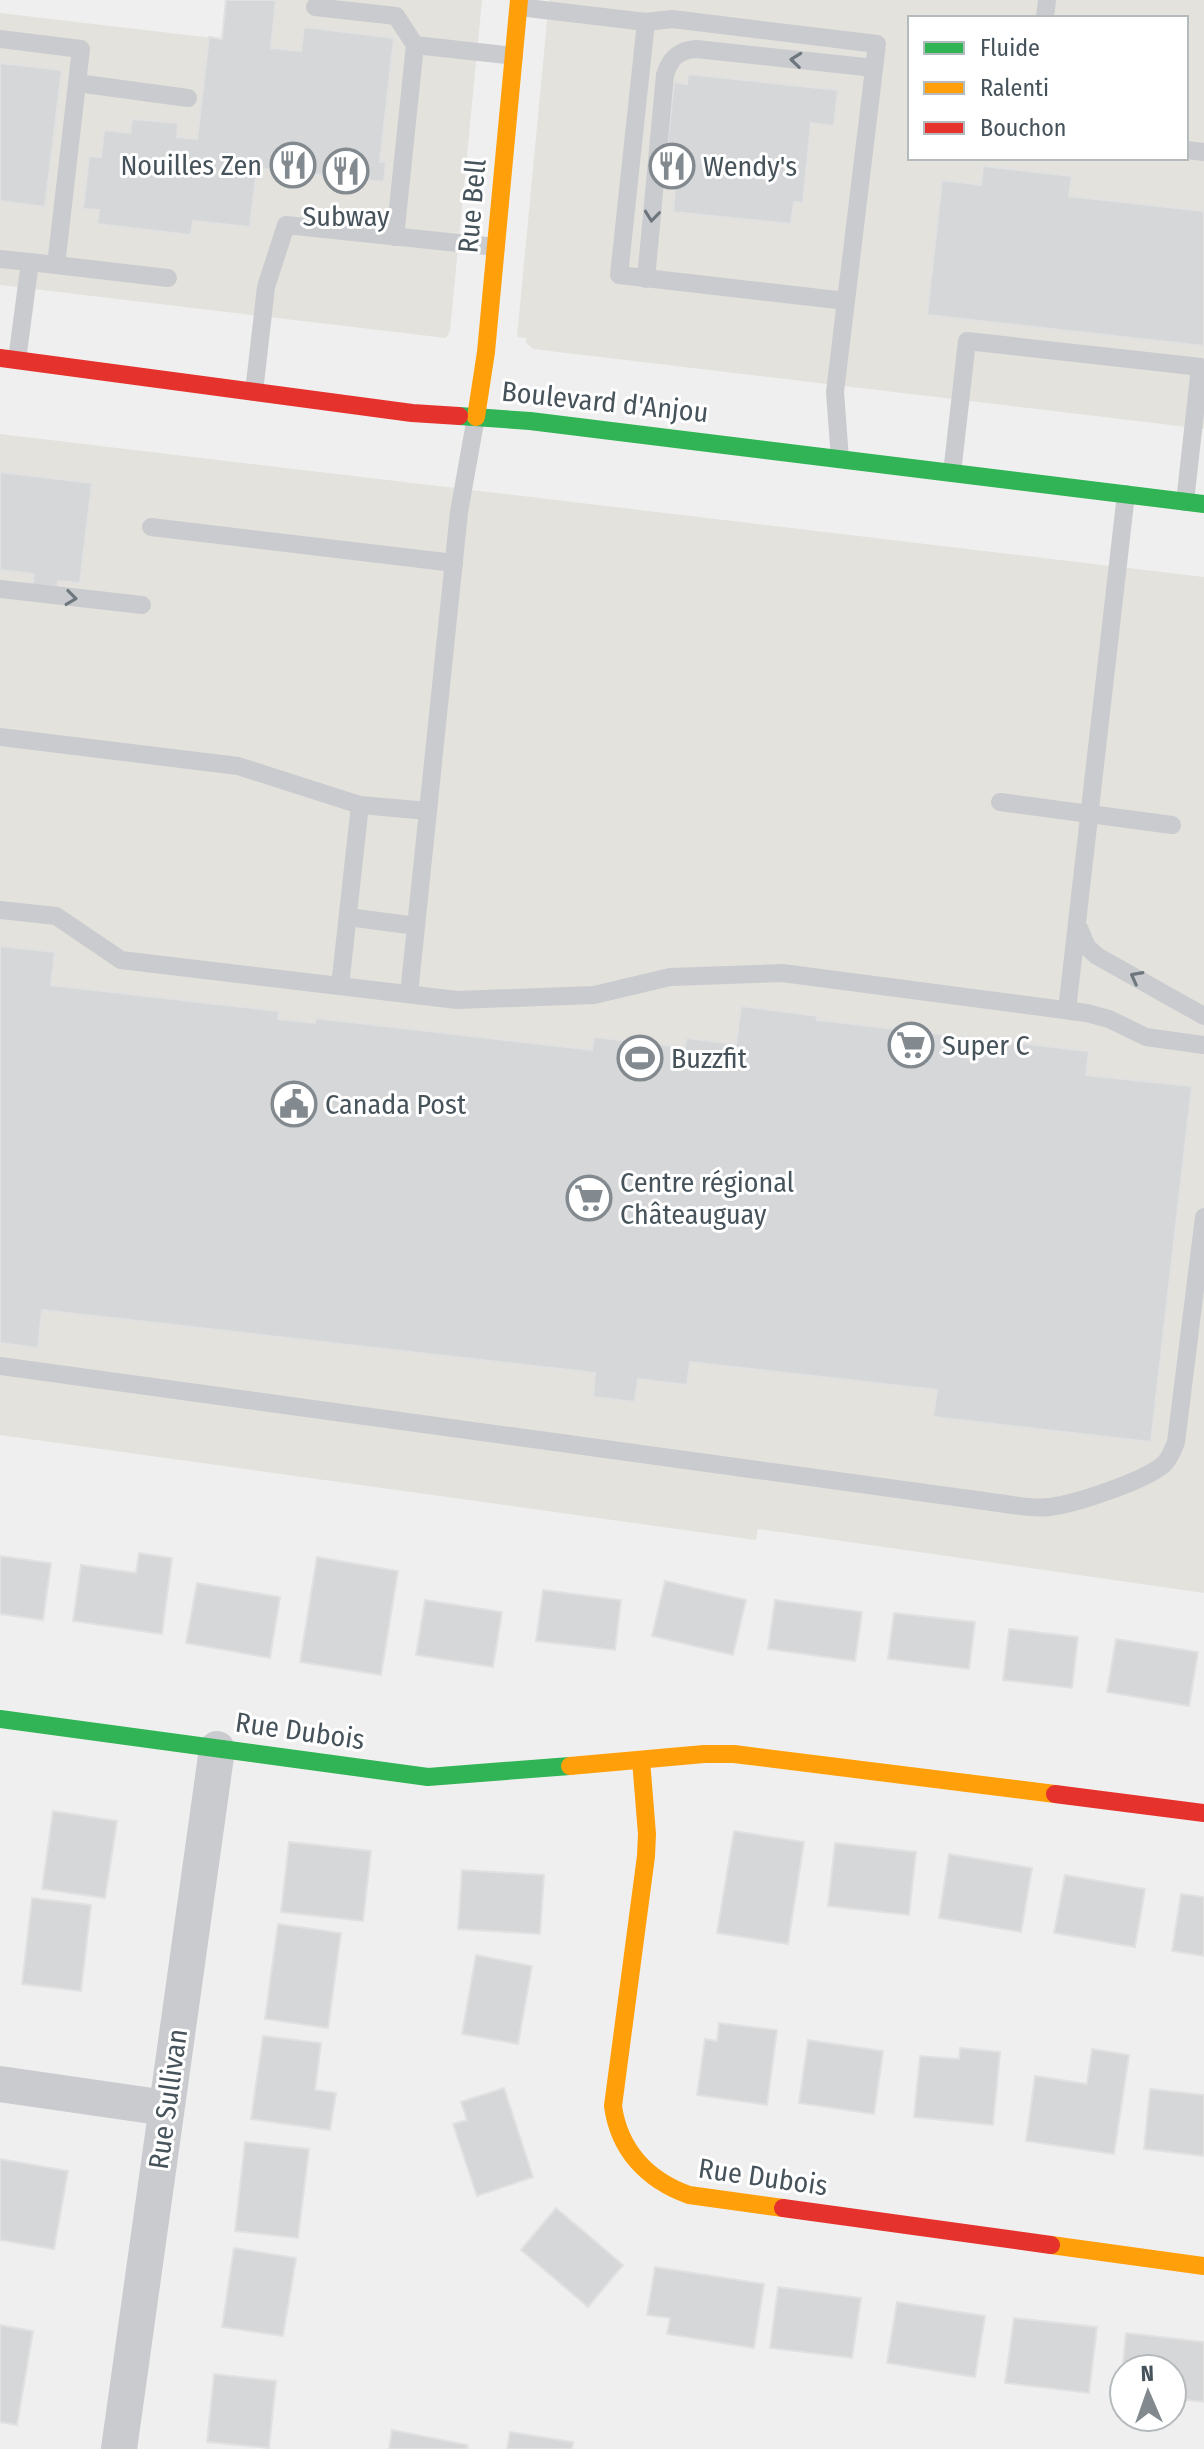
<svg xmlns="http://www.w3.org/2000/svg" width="1204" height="2449" viewBox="0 0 1204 2449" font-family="'Fira Sans Condensed',sans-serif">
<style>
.commercial{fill:#e4e2dd;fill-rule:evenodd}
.building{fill:#d6d7d8;stroke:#e1e1e2;stroke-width:2}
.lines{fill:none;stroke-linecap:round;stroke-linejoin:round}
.lane{stroke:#c9cbce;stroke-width:18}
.street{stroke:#c9cbce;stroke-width:36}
.fast{stroke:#30b455;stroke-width:18}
.slow{stroke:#ff9f0a;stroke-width:18}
.jam{stroke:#e5322d;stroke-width:18}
.oneway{stroke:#6e777e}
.labels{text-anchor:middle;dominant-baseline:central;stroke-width:6;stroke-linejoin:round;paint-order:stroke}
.poi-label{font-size:28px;fill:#47535b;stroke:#fff;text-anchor:start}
.street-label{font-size:28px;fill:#47535b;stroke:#fff}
</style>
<rect width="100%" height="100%" fill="#f0efef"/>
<g class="commercial">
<polygon points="226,0 482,0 450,331 446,338 0,285 0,13 221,39"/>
<path d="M 549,0 L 1204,0 L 1204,429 L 533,349 L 526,343 L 526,338 L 517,337 ZM 910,18 L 1186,18 L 1186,158 L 910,158 Z"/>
<polygon points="0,434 1204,577 1204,1593 758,1529 756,1540 0,1435"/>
</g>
<g class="building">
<polygon points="226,0 276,0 271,48 301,51 304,27 394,38 380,162 386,162 384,182 257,168 250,227 193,221 191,235 97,224 99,210 83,209 89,156 101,157 104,130 130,133 132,119 178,123 177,137 197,139 209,37 222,39"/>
<polygon points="0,63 62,70 45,207 0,201"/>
<polygon points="688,74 838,90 834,126 811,123 803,203 794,202 791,224 673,212 676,175 664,174 674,82 687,84"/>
<polygon points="983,166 1072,176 1069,196 1204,211 1204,346 927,315 942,180 981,185"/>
<polygon points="0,472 92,483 80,583 58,581 57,591 32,589 34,574 0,570"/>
<polygon points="0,946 55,952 51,985 279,1011 278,1019 315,1023 315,1018 592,1050 594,1037 674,1046 672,1059 683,1060 686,1038 736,1044 741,1006 818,1016 817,1020 1089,1051 1086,1075 1192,1086 1151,1442 933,1417 937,1390 690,1362 687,1385 638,1379 635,1402 593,1397 595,1373 42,1310 38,1348 0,1343"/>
<polygon points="139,1553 172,1558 162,1634 73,1621 81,1565 136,1573"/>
<polygon points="0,1556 51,1563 43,1620 0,1614"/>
<polygon points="317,1557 398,1571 381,1675 300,1662"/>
<polygon points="665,1581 746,1600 733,1655 652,1636"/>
<polygon points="197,1583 280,1597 270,1658 186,1643"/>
<polygon points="543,1590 621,1600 615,1650 536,1641"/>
<polygon points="425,1600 502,1612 493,1667 416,1655"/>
<polygon points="775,1600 862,1612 855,1661 768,1649"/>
<polygon points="894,1613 975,1622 969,1669 888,1659"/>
<polygon points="1009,1629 1078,1637 1072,1688 1003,1680"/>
<polygon points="1116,1639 1198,1652 1189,1706 1107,1692"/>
<polygon points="53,1811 117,1821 105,1898 42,1889"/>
<polygon points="734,1831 804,1842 788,1944 717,1933"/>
<polygon points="289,1842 371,1851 363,1921 281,1912"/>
<polygon points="835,1843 916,1852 909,1915 828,1906"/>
<polygon points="949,1854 1032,1868 1021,1932 939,1918"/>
<polygon points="462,1870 544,1875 540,1934 458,1929"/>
<polygon points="1065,1875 1145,1889 1135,1947 1054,1933"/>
<polygon points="1181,1894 1204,1897 1204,1956 1172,1951"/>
<polygon points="32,1898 91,1905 81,1991 22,1984"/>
<polygon points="278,1924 341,1933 328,2028 265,2019"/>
<polygon points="476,1955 532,1966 518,2044 462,2034"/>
<polygon points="719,2023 777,2030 767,2105 697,2095 705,2039 717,2041"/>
<polygon points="263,2036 321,2043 315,2090 336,2093 330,2130 251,2119"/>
<polygon points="808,2040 883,2051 874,2114 799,2103"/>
<polygon points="960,2048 1000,2052 993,2125 914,2117 920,2056 959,2059"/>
<polygon points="1092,2049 1129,2055 1114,2154 1026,2141 1035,2076 1087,2084"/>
<polygon points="504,2088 533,2177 477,2196 453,2124 467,2120 461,2102"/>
<polygon points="1150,2089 1204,2095 1204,2156 1144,2149"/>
<polygon points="245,2142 309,2149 298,2238 235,2231"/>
<polygon points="0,2159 68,2171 54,2249 0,2240"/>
<polygon points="556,2208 623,2265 588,2307 521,2250"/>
<polygon points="234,2248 296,2258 283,2336 222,2327"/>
<polygon points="655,2267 764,2284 754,2348 667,2334 670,2318 647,2315"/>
<polygon points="778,2287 861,2298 852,2358 770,2348"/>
<polygon points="897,2302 985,2316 975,2377 887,2363"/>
<polygon points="1014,2318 1097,2327 1089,2393 1005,2383"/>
<polygon points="0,2325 33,2331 17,2425 0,2422"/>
<polygon points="1126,2333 1204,2342 1204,2402 1172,2398 1172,2369 1124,2369 1124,2393 1120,2393"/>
<polygon points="214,2374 276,2381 269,2448 207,2442"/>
<polygon points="392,2430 468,2445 467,2449 389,2449"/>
<polygon points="510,2432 573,2442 572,2449 507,2449"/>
</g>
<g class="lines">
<g class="lane">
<polyline points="315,7 396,16 415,45"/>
<polyline points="519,7 646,22 672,19 877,44 835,392 840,459"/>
<polyline points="1045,18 1047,0"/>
<polyline points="646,22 619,275 846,301"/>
<polyline points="0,39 81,49 56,265"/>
<polyline points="77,83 188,98"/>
<polyline points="1186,150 1204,152"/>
<polyline points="395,237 415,45 514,56"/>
<polyline points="0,259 30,262 17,360"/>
<polyline points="30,262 168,278"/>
<path d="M 646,279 L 665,75 C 670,58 679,50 696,49 L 874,68"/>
<polyline points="254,392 266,287 286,225 496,247"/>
<polyline points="952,473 967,341 1183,365 1200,367 1185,502"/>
<polyline points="151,527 454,563"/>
<polyline points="0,589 142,605"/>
<polyline points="0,737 238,766 360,805 340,986"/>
<polyline points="1000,802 1172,825"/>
<polyline points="360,805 428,811"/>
<polyline points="0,910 56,916 121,960 457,1000 594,995 670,977 782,973 1087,1013 1109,1019 1146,1037 1204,1045"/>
<polyline points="348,917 416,926"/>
<polyline points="1079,928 1087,947 1097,956 1204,1016"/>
<polyline points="409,994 459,512 476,417"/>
<polyline points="1067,1010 1126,494"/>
<path d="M 0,1366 L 1006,1504 C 1020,1506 1034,1509 1049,1507 C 1075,1504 1145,1481 1164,1464 C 1170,1458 1173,1450 1176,1442 L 1204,1217"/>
</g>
<g class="street">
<polyline points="0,2084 166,2108"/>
<polyline points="119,2449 217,1749"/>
</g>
<g class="fast">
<polyline points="459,416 530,421 1204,504"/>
<polyline points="0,1719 428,1777 570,1766"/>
</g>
<g class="slow">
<polyline points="476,417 486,352 519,0"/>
<path d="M 641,1760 L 647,1834 L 646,1856 L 613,2106 C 619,2150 647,2180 689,2195 L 783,2208"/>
<polyline points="570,1766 704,1754 734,1754 1055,1794"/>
<polyline points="1051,2245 1204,2266"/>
</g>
<g class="jam">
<polyline points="0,358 412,413 459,416"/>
<polyline points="1055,1794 1204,1813"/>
<polyline points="783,2208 1051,2245"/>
</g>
</g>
<defs><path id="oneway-chevron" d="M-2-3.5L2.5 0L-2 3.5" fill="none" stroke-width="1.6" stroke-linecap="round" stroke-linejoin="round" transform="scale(2)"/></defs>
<g class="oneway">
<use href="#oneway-chevron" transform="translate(796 60) rotate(-174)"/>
<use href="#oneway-chevron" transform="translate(652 216) rotate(96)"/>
<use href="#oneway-chevron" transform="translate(71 598) rotate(7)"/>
<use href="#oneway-chevron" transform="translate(1136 977) rotate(-152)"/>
</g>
<defs>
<g id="restaurant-ring" transform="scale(2.3)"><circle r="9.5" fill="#fff" stroke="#828a8f" stroke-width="1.5"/><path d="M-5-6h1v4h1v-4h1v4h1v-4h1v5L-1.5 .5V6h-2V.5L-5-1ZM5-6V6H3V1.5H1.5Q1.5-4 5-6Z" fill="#828a8f"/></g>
<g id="supermarket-ring" transform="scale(2.3)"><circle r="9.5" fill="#fff" stroke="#828a8f" stroke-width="1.5"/><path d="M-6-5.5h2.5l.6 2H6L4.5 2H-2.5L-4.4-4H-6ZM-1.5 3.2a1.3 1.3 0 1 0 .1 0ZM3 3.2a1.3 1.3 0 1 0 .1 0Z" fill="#828a8f"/></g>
<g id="stadium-ring" transform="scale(2.3)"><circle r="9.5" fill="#fff" stroke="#828a8f" stroke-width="1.5"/><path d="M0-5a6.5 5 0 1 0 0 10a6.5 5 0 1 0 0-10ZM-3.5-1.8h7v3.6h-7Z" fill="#828a8f"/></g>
<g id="civic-ring" transform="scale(2.3)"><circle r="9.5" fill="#fff" stroke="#828a8f" stroke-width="1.5"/><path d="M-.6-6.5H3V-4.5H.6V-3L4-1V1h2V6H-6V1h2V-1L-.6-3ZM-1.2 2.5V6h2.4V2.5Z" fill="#828a8f"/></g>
</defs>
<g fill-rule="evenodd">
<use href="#restaurant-ring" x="293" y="165"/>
<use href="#restaurant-ring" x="672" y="166"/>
<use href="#restaurant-ring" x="346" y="171"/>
<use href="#supermarket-ring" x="911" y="1045"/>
<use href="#stadium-ring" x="640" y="1058"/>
<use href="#civic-ring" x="294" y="1104"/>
<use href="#supermarket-ring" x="589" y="1198"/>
</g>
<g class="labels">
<g class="poi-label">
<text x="262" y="165" text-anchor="end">Nouilles Zen</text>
<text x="703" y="166">Wendy's</text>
<text x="346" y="216" text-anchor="middle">Subway</text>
<text x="942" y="1045">Super C</text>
<text x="671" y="1058">Buzzfit</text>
<text x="325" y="1104">Canada Post</text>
<text x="620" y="1182">Centre régional<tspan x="620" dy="32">Châteauguay</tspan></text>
</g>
<g class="street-label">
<text transform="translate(472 206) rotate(-85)">Rue Bell</text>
<text transform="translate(605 402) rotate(6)">Boulevard d'Anjou</text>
<text transform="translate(300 1731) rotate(8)">Rue Dubois</text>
<text transform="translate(168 2099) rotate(-82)">Rue Sullivan</text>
<text transform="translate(763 2177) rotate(8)">Rue Dubois</text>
</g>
</g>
<rect x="908" y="16" width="280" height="144" fill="#ffffff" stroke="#b5babd" stroke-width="2"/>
<rect x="924" y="42" width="40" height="12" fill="#30b455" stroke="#b5babd" stroke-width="2"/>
<text x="980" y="56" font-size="24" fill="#47535b">Fluide</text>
<rect x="924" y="82" width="40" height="12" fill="#ff9f0a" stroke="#b5babd" stroke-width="2"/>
<text x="980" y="96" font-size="24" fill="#47535b">Ralenti</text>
<rect x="924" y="122" width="40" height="12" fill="#e5322d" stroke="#b5babd" stroke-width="2"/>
<text x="980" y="136" font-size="24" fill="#47535b">Bouchon</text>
<g transform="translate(1148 2393) rotate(358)"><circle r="38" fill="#ffffff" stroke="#b5babd" stroke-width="2"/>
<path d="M0-6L14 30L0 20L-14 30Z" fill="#828a8f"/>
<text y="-12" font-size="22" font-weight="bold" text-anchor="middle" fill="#47535b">N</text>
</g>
</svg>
